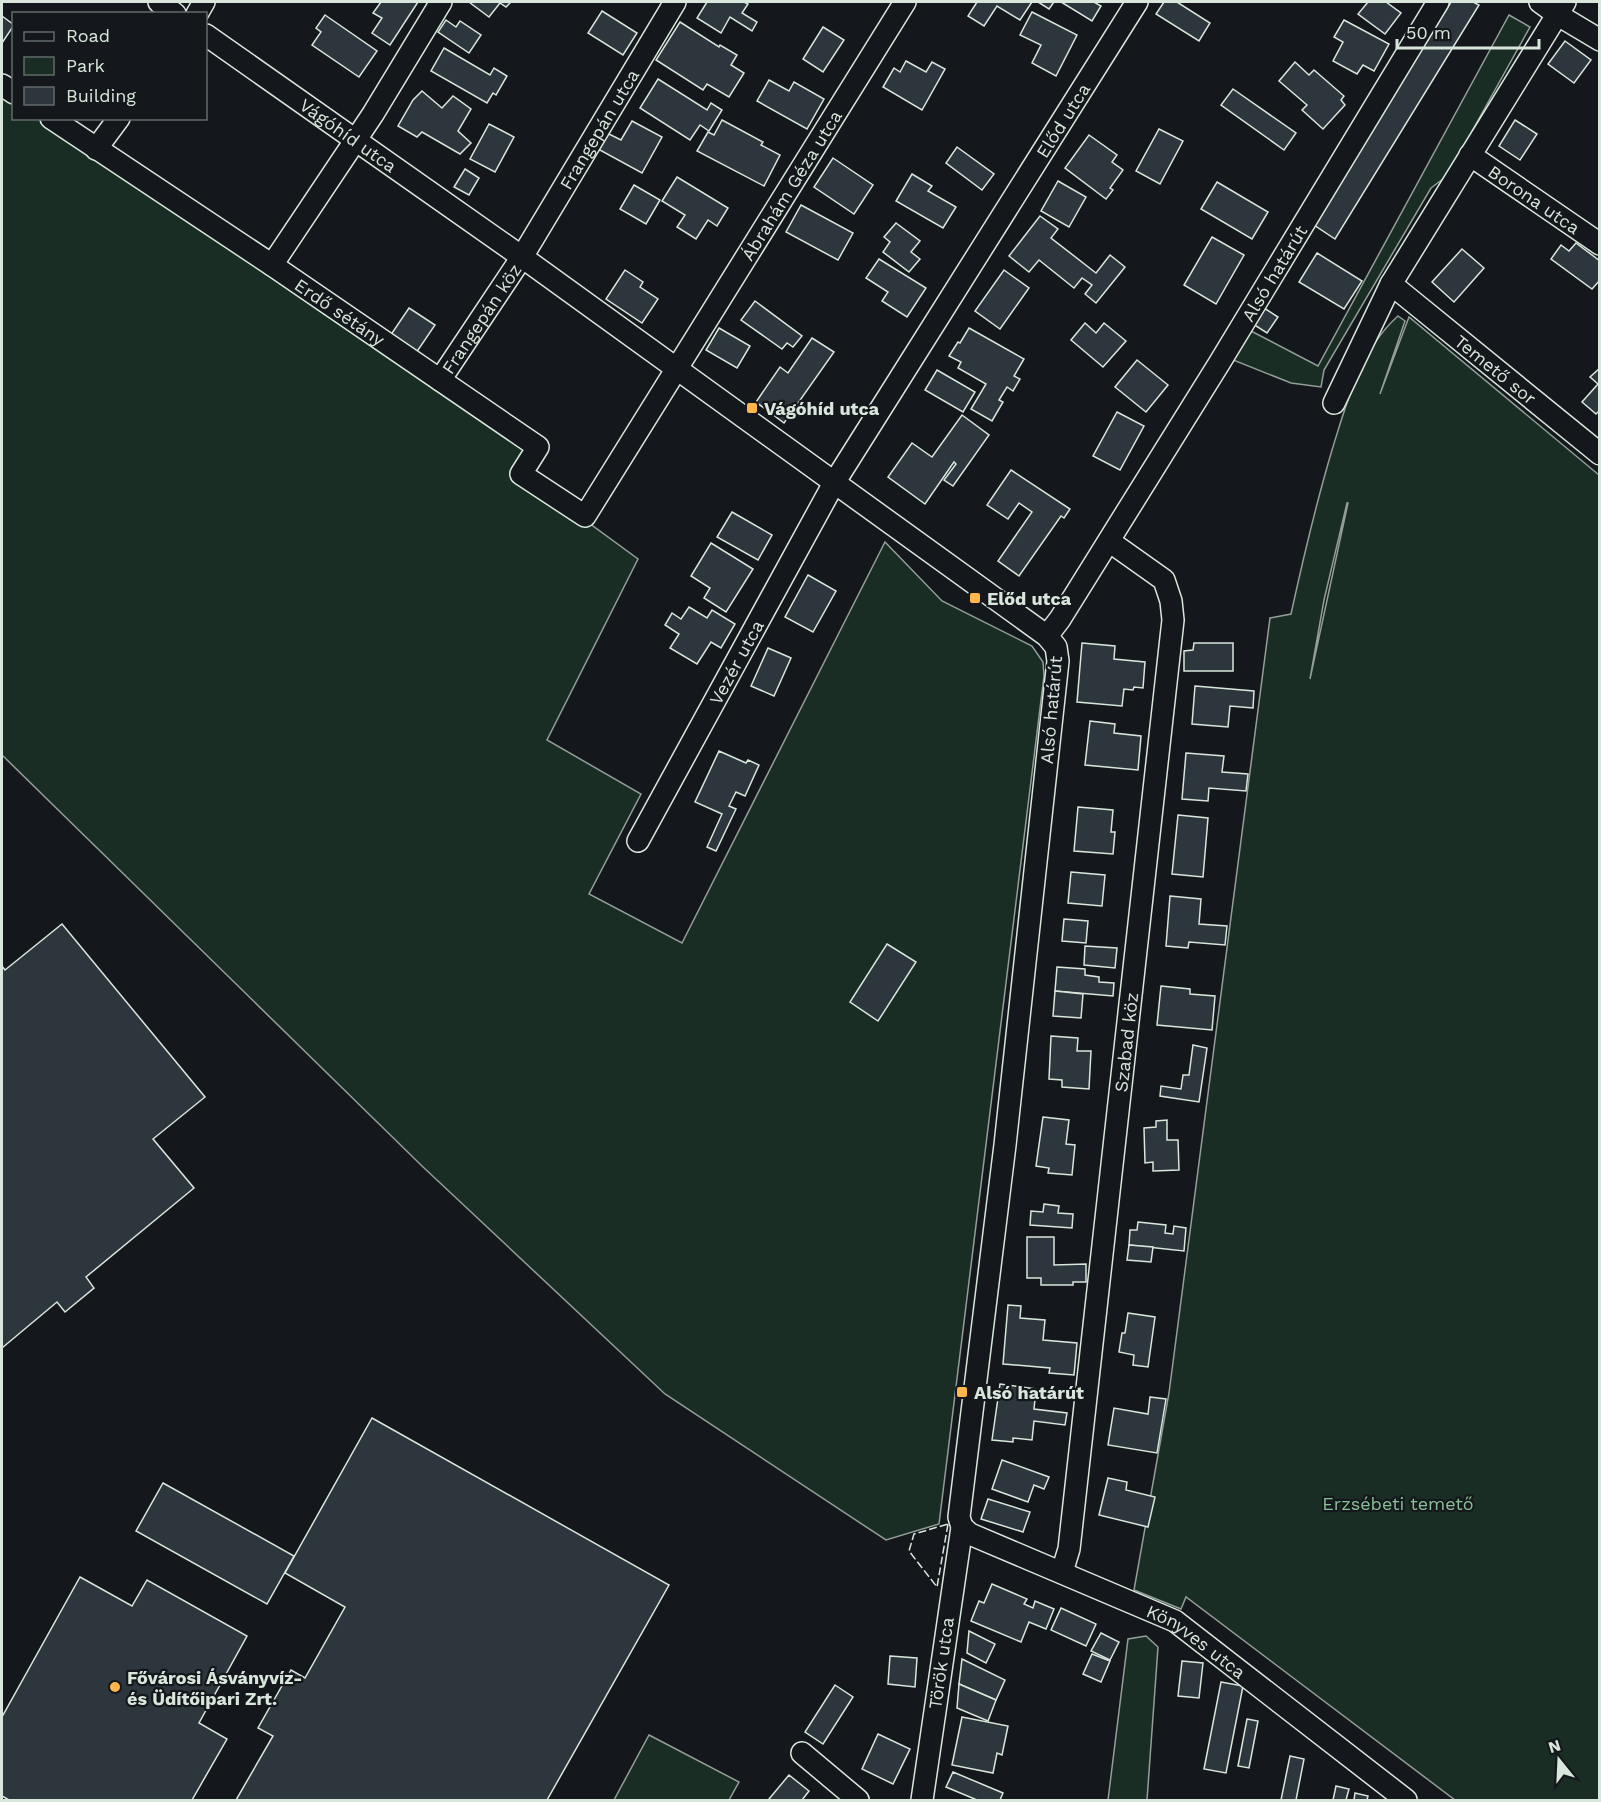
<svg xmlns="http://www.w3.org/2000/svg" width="1601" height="1802" viewBox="0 0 1601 1802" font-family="'Work Sans',sans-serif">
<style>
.green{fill:#1a2d24;stroke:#939e99;stroke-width:1.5;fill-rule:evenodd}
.building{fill:#2c363c;stroke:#d8e6dc;stroke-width:1.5}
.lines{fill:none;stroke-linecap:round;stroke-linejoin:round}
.minor-casing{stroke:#d8e6dc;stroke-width:24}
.minor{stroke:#14181c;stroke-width:21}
.fence{stroke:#d8e6dc;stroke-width:1.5;stroke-dasharray:8 3;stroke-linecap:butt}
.poi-dot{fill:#ffb74d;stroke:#14181c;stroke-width:2}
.labels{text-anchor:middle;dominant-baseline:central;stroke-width:4.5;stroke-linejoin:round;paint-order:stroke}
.street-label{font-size:18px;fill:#d8e6dc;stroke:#14181c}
.poi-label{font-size:18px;font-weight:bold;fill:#d8e6dc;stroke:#14181c;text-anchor:start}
.park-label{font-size:18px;fill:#8ac095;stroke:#14181c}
</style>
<rect width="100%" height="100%" fill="#14181c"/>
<g class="green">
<polygon points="1509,15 1530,27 1447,176 1431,188 1324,370 1321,387 1291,383 1233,360 1251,331 1318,366"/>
<polygon points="2,85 13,93 14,118 51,119 538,447 522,474 638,559 547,740 641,794 589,894 682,943 885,542 942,601 1032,646 1043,662 1044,676 939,1524 886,1540 665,1394 422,1166 2,755"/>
<path d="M 1398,316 L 1405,321 L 1380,394 L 1409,317 L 1599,475 L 1599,1800 L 1455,1800 L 1186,1597 L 1181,1609 L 1134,1590 L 1169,1393 L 1270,618 L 1291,614 C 1303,559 1316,504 1332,450 C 1347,402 1360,350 1398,316 ZM 1347,503 L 1348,503 L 1310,679 L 1324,600 Z"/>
<polygon points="1146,1636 1158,1647 1147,1800 1108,1800 1128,1639"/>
<polygon points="649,1735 739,1782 729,1800 614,1800"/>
</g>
<g class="building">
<polygon points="381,2 418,2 390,45 372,33 382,18 373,13"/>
<polygon points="469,2 511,2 506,7 500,3 489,17"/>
<polygon points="707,2 744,2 748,4 742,13 757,22 752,31 730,17 721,33 697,18"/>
<polygon points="977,2 1032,2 1020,20 997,6 984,26 968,16"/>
<polygon points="1038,2 1054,2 1049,9"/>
<polygon points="1061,2 1094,2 1101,6 1092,21"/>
<polygon points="1164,2 1177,2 1210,23 1199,41 1156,14"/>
<polygon points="1368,2 1386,2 1401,13 1385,34 1358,14"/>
<polygon points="1451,2 1473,2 1479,5 1335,239 1314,225"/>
<polygon points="602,11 637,33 623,55 588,33"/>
<polygon points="1032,12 1077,35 1056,76 1032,63 1041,45 1020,35"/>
<polygon points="325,15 377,51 359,77 312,45 321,32 316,28"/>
<polygon points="2,16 14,25 2,43"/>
<polygon points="446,20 456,27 460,21 481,35 469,53 438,32"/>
<polygon points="1344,20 1389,44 1374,71 1363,65 1357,74 1333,61 1343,42 1334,37"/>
<polygon points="680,22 719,47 720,45 737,55 731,65 744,73 729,97 707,84 703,90 656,60"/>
<polygon points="823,27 844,40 823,72 803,59"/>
<polygon points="1565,41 1591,60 1574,83 1548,64"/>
<polygon points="444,48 490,75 494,68 507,76 496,95 493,93 487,103 431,71"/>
<polygon points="906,61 926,72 932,62 945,69 922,110 883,87 894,68 900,72"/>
<polygon points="1295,62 1309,75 1314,70 1344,96 1341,100 1345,105 1323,129 1302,110 1307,105 1279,81"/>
<polygon points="658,79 707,110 711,103 722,110 709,131 700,125 690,140 640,108"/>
<polygon points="769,80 789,91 794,82 824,99 807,129 757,101"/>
<polygon points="1233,89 1296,133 1284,150 1221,105"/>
<polygon points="422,91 442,108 453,96 471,109 458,131 471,143 460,154 422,132 417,137 398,126 413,100"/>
<polygon points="722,120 763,142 761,145 780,155 764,186 697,151 708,132 714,135"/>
<polygon points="1515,120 1537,134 1520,160 1499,146"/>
<polygon points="632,121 662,137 642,173 598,149 607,133 621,140"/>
<polygon points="489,124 514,137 495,172 470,159"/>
<polygon points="1159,129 1183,141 1160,184 1136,171"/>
<polygon points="1089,135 1117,155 1112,162 1123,170 1110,188 1113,190 1106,199 1065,168"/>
<polygon points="957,147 994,174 982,190 946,163"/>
<polygon points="833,158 873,185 854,214 814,187"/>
<polygon points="465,169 479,178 469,195 454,187"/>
<polygon points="912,174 932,186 928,191 956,207 943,228 896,201"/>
<polygon points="677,177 728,208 717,226 708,220 696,239 677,227 685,215 662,201"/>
<polygon points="1058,181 1086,197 1069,227 1041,211"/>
<polygon points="1217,182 1268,212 1252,239 1201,209"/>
<polygon points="634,185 660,200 646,224 620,209"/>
<polygon points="801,205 853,233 838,260 786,232"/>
<polygon points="1040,216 1058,229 1051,238 1096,273 1110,255 1125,267 1096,303 1085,294 1092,285 1082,278 1074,288 1039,260 1029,272 1009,256"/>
<polygon points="896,223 920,241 911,252 920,259 909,272 883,252 890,242 884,237"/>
<polygon points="1212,237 1244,255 1216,304 1184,285"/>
<polygon points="1576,243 1600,261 1600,280 1592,289 1551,259 1561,245 1569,251"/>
<polygon points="1462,249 1484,268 1454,302 1432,282"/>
<polygon points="1317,253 1362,281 1344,309 1299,282"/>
<polygon points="879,259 926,288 907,317 882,301 888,292 866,278"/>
<polygon points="625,270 643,282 640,287 658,299 642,323 606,299"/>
<polygon points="1004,270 1029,288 1000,329 975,311"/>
<polygon points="755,301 802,336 793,347 787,343 782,349 741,320"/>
<polygon points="409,308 435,325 414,356 388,339"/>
<polygon points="1264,308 1278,317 1267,333 1253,324"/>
<polygon points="1085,323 1096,333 1104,323 1126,341 1103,367 1071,340"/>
<polygon points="719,328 750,346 737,368 706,350"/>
<polygon points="969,328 1024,359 1014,376 1020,379 1013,391 1007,387 999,400 1003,402 992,421 971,409 986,384 958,368 961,362 949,356 958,342 960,343"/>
<polygon points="812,338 834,352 784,423 756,402 780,367 788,373"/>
<polygon points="1137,360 1168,385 1146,412 1115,387"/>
<polygon points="1600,368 1600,410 1596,414 1582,402 1598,384 1590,377"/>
<polygon points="937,370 975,392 963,412 925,390"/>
<polygon points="1117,412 1144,426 1120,470 1093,456"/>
<polygon points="962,415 989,435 953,486 944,480 956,464 954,462 925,504 888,477 912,443 932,457"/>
<polygon points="1011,470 1070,509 1064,518 1061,516 1019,576 998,561 1032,512 1019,503 1008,519 987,505"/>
<polygon points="732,512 772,535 758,560 717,537"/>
<polygon points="711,543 753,569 726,612 704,598 710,588 691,576"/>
<polygon points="808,575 836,591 813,632 785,617"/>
<polygon points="689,607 707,618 712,610 735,624 721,648 711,642 697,664 670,648 679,634 665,625 672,613 681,619"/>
<polygon points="1082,643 1115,646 1114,659 1145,662 1143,688 1134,687 1133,690 1124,689 1122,706 1077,702"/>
<polygon points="1194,643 1233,643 1233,671 1184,671 1184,651 1193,650"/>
<polygon points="768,648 791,658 774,696 751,686"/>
<polygon points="1195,686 1254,691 1253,708 1230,706 1228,727 1192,724"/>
<polygon points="1090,721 1115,724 1114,733 1141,736 1138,770 1085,765"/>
<polygon points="719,751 746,763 748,760 759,765 745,796 736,792 729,806 736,809 716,851 707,847 722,814 695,802"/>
<polygon points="1186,753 1224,756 1222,772 1248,774 1246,791 1209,788 1208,801 1182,799"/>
<polygon points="1078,807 1113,810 1111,832 1115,832 1113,854 1074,851"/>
<polygon points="1178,815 1208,818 1203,877 1172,874"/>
<polygon points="1071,872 1105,875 1102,906 1068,903"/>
<polygon points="1170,896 1201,899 1199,924 1227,926 1225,945 1189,942 1188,948 1166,946"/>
<polygon points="1064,919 1088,921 1086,943 1062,941"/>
<polygon points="62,924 205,1097 153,1139 194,1188 86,1277 94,1288 65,1312 57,1302 2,1348 2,966 5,970"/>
<polygon points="887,944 916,962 878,1021 850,1002"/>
<polygon points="1085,946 1117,948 1115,968 1084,965"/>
<polygon points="1057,967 1085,969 1085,975 1099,977 1099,982 1114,983 1113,996 1055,991"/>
<polygon points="1161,986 1190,989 1190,994 1215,996 1212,1030 1157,1025"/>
<polygon points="1055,991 1083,994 1081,1018 1053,1016"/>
<polygon points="1051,1036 1078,1038 1077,1051 1091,1051 1089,1089 1062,1087 1062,1080 1049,1079"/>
<polygon points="1193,1045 1207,1048 1199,1102 1160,1096 1161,1086 1181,1089 1183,1075 1189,1075"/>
<polygon points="1043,1117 1069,1120 1066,1144 1075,1145 1072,1175 1048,1173 1049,1168 1036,1166"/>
<polygon points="1167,1120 1167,1140 1178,1140 1179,1170 1153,1171 1153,1162 1145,1163 1144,1128 1156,1127 1156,1121"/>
<polygon points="1044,1204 1059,1206 1058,1213 1073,1214 1072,1228 1030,1225 1031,1211 1043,1212"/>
<polygon points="1138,1222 1166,1225 1165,1233 1173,1234 1174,1226 1186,1228 1184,1251 1129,1245 1130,1230 1137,1230"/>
<polygon points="1027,1237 1054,1237 1054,1265 1086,1264 1086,1282 1073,1282 1073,1285 1041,1285 1041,1278 1027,1278"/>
<polygon points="1129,1245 1153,1247 1151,1262 1127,1260"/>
<polygon points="1008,1305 1021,1306 1020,1318 1045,1320 1043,1340 1077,1343 1074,1375 1049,1373 1050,1368 1003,1364"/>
<polygon points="1128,1313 1155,1317 1148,1367 1133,1365 1134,1355 1119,1352 1122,1333 1125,1333"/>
<polygon points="1000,1384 1036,1389 1034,1409 1067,1413 1065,1425 1034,1421 1032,1440 1013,1438 1013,1442 992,1440"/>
<polygon points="1150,1397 1166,1399 1157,1453 1108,1445 1114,1408 1148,1414"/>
<polygon points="372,1418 669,1585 547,1800 236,1800 273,1736 258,1728 291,1670 305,1678 345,1607 285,1573"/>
<polygon points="1002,1460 1049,1477 1044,1489 1034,1485 1028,1502 992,1489"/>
<polygon points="1108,1478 1127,1482 1126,1490 1155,1497 1148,1527 1099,1515"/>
<polygon points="163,1483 294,1556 267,1604 136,1531"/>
<polygon points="988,1499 1030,1512 1023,1532 981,1519"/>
<polygon points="80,1577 132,1606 147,1580 247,1636 199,1723 227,1739 192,1800 9,1800 2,1796 2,1717"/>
<polygon points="992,1584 1027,1599 1024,1604 1033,1608 1035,1601 1054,1609 1046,1629 1029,1622 1021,1642 971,1621 979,1601 984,1603"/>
<polygon points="1061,1608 1096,1624 1086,1646 1051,1630"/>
<polygon points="969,1631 995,1644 986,1663 967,1653"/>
<polygon points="1101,1633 1119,1642 1110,1660 1091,1651"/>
<polygon points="1092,1654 1110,1661 1101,1682 1083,1674"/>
<polygon points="890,1656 917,1658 915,1687 888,1684"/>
<polygon points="962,1659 1005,1680 996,1700 959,1684"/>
<polygon points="1182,1661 1203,1663 1199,1698 1178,1696"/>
<polygon points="1221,1682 1243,1686 1226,1773 1204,1769"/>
<polygon points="959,1684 996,1700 988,1721 957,1708"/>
<polygon points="835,1685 853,1697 823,1744 805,1732"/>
<polygon points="962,1717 1008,1726 1002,1755 997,1753 993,1773 952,1765"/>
<polygon points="1247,1719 1258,1721 1249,1768 1238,1766"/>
<polygon points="878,1734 910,1749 893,1784 862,1769"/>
<polygon points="1290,1756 1304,1759 1296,1800 1281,1800"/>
<polygon points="953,1772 1003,1793 1000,1800 977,1800 946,1787"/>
<polygon points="789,1775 809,1791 802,1800 771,1800 769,1799"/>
<polygon points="1336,1786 1349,1789 1346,1800 1333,1800"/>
<polygon points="1355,1793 1368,1796 1367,1800 1354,1800"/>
</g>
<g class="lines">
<g class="minor-casing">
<g id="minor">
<polyline points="159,2 175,14"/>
<polyline points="1540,2 1558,15 1600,40"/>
<polyline points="197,14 204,2"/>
<path id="s1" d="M 206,35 L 522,257 L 1047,636 L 1056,647 L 1058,661 L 1005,1145 L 959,1517 L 962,1527 L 922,1800"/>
<polyline points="2,85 14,93"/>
<path id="s2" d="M 51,118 L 272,265 L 538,447 L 521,474 L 585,516 L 905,2"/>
<polyline points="96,149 119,118"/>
<path id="s3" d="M 1470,155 L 1600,244"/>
<polyline points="272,265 373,114 441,2"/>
<path id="s4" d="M 1391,284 L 1600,454"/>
<path id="s5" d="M 440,380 L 522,257 L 675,2"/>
<polyline points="1334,403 1391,284 1565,2"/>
<path id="s6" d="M 1047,636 L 1060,619 L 1220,362 L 1438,2"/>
<path id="s7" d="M 638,841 L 834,483 L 1137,2"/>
<path id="s8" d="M 962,1527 L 970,1534 L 1175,1621 L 1406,1800"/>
<path id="s9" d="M 1062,1572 L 1069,1549 L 1173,620 L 1171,601 L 1164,580 L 1109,541"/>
<polyline points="802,1753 858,1800"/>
</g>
</g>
<use href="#minor" class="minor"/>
<polygon class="fence" points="948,1524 937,1587 909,1551 914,1534"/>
</g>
<g class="poi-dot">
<rect x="746" y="402" width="12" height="12" rx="3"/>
<rect x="969" y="592" width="12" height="12" rx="3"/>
<rect x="956" y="1386" width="12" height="12" rx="3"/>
<circle cx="115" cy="1687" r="6"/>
</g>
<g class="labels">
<g class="street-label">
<text stroke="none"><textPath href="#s7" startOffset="837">Előd utca</textPath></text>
<text stroke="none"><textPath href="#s5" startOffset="297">Frangepán utca</textPath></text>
<text stroke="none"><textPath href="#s1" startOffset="174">Vágóhíd utca</textPath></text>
<text stroke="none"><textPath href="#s2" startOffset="1086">Ábrahám Géza utca</textPath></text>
<text stroke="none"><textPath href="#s3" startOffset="78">Borona utca</textPath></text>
<text stroke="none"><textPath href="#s6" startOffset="428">Alsó határút</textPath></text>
<text stroke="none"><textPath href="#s2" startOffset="348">Erdő sétány</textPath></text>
<text stroke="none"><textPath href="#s5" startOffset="74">Frangepán köz</textPath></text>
<text stroke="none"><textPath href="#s4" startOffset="135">Temető sor</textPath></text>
<text stroke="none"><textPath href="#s7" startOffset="204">Vezér utca</textPath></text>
<text transform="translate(1051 710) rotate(-85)">Alsó határút</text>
<text stroke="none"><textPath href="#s9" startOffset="534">Szabad köz</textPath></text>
<text stroke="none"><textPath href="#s8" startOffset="262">Könyves utca</textPath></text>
<text transform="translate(941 1663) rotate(-82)">Török utca</text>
</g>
<g class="poi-label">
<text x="764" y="408">Vágóhíd utca</text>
<text x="987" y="598">Előd utca</text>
<text x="974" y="1392">Alsó határút</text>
<text x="127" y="1677">Fővárosi Ásványvíz-<tspan x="127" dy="21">és Üdítőipari Zrt.</tspan></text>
</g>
<g class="park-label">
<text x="1398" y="1503">Erzsébeti temető</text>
</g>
</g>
<rect width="1601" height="1802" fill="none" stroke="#d8e6dc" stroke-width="6"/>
<rect x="12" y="12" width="195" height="108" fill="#14181c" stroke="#626a69" stroke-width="1.5"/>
<rect x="24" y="32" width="30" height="9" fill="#14181c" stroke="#626a69" stroke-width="1.5"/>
<text x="66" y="42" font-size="18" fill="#d8e6dc">Road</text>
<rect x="24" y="57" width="30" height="18" fill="#1a2d24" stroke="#626a69" stroke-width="1.5"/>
<text x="66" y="72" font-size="18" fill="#d8e6dc">Park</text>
<rect x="24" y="87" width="30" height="18" fill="#2c363c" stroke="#626a69" stroke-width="1.5"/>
<text x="66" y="102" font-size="18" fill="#d8e6dc">Building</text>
<g transform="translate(1559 1760) rotate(342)" stroke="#14181c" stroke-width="4.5" paint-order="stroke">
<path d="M0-4.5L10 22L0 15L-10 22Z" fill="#d8e6dc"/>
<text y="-9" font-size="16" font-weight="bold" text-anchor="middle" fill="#d8e6dc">N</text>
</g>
<path d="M1397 39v9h142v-9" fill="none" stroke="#d8e6dc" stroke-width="3"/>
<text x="1406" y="39" font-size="18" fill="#d8e6dc" stroke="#14181c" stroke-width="4.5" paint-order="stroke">50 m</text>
</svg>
